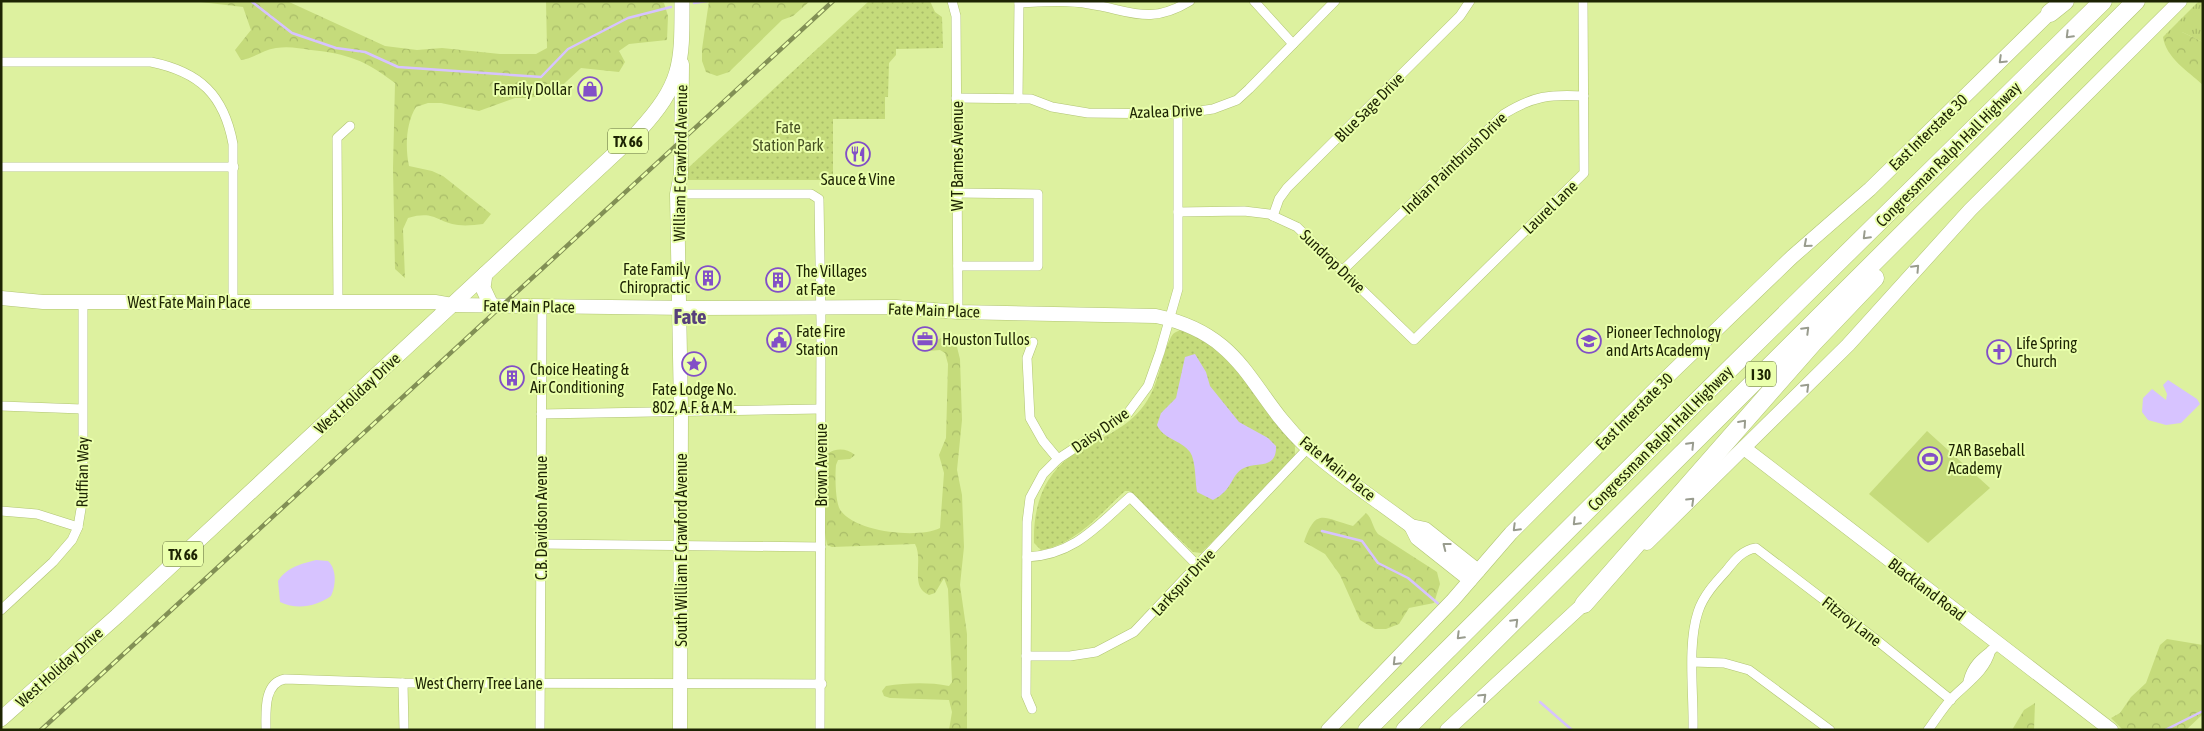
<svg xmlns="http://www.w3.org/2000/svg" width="2204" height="731" viewBox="0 0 2204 731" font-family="'Asap Condensed',sans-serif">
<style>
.grass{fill:url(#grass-tufts)}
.forest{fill:url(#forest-crowns)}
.park{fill:url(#park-dots)}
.garden{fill:#c5db7b}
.water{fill:#d7c3ff}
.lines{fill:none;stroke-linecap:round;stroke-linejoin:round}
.stream{stroke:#d7c3ff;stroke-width:2.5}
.street-casing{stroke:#b1c474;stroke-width:10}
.secondary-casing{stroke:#b1c474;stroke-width:15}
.primary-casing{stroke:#b1c474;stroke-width:16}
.highway-casing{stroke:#b1c474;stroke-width:19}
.street{stroke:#fff;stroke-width:9}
.secondary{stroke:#fff;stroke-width:14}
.primary{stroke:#fff;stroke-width:15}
.highway{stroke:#fff;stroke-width:18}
.rail-casing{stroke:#829055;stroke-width:4.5}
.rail{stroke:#eaffac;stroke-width:2.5;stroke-dasharray:8;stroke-linecap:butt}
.oneway{stroke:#999c8e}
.labels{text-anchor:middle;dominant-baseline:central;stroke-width:4;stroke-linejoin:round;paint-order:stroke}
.shield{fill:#eaffac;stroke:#5a6636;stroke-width:1}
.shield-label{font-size:15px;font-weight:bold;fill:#1d2403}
.poi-label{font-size:16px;fill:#1d2403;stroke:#eaffac;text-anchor:start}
.street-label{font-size:16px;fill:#1d2403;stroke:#eaffac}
.park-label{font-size:16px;fill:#465123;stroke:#eaffac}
.district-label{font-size:21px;font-weight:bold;fill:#57407c;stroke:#eaffac}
</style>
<defs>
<pattern id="grass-tufts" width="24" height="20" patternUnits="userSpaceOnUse" patternTransform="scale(1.25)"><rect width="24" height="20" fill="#c5db7b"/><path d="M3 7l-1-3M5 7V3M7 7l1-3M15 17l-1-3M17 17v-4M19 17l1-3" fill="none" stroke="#a9bc69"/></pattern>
<pattern id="forest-crowns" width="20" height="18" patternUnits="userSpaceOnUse" patternTransform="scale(1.25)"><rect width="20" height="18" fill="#c5db7b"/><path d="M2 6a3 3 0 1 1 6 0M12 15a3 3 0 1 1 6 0" fill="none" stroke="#a9bc69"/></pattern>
<pattern id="park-dots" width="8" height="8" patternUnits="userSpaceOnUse" patternTransform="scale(1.25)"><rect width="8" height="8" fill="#c5db7b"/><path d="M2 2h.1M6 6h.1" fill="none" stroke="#a9bc69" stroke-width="1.8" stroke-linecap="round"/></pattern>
</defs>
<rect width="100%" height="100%" fill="#ddf19f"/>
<polygon class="grass" points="2199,1 2203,1 2203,42 2182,32 2163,37"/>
<g class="forest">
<path d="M 192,1 L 287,1 L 385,46 L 417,50 L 442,48 L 500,54 L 536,54 L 547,48 L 546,1 L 660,1 L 664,3 L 668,16 L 667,40 L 629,44 L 619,51 L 625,62 L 619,72 L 581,68 L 553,94 L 528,98 L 515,98 L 479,111 L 441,103 L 428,103 L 416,107 C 406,123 405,147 409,166 L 432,171 L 443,176 L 491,214 L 483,224 C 475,225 466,226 458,225 C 436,222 435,210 408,218 L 403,229 L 405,278 L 395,269 L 393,168 L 395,83 C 365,60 348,54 311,50 C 299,48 288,46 276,48 C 263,50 254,58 241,60 L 235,50 L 251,30 L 243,7 Z"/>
<polygon points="709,1 810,1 793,16 782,20 729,72 717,76 706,72 702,61 702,49"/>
<path d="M 2172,32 L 2182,32 L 2203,42 L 2203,85 C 2188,71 2166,58 2163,37 Z"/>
<path d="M 941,338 L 952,342 L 957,347 L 960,359 L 962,420 L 957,470 L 962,495 L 964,547 L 960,585 L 967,634 L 967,730 L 949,730 L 952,712 L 949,700 L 890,698 L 884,696 L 882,691 L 886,686 C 907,683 928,682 949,686 L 952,682 L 948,589 L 944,578 L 935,593 L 929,595 C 909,587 924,561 915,544 L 832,547 L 827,545 L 825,533 L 826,460 L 827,454 C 836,448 846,448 855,455 L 850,459 L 838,460 L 836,465 C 835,475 835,504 841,511 C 856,532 918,539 940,528 L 944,473 L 939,455 L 946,438 L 948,364 L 945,353 L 940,350 L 928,351 L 925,346 Z"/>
<path d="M 1366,513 C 1373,519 1372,527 1378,534 L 1437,572 L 1440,584 L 1434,603 L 1409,608 L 1399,624 L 1386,629 L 1375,629 L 1360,620 L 1340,575 L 1325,554 L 1304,542 C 1316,507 1323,518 1353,526 Z"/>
<polygon points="2167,639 2203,645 2203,714 2186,730 2123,730 2111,718 2120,713 2131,697 2146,683 2160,645"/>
<polygon points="2035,703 2034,730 2012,730 2024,710"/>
</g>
<g class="park">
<polygon points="869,1 930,1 935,12 942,17 943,48 896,49 896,55 889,63 888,97 885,97 885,119 833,119 833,180 688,180 688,168"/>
<path d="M 1180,330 C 1220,335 1271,415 1295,446 L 1295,455 L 1268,486 L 1201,553 L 1193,552 L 1129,491 L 1125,491 C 1100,514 1076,544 1041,550 L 1034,543 C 1033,509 1042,477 1071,456 C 1097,438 1126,431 1145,404 C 1160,383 1160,359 1171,337 C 1173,333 1176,332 1180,330 Z"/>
</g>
<polygon class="garden" points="1927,431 1990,488 1928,543 1869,494"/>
<g class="water">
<path d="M 1195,354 L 1206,372 L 1210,386 L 1239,422 L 1268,438 L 1276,446 C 1277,471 1255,461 1242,469 C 1230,477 1233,490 1213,500 L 1197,492 C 1195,481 1196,461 1190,452 C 1180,439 1164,440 1157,425 L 1161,413 L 1176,398 L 1185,357 Z"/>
<polygon points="2168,380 2197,399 2200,404 2181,423 2166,425 2148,420 2142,412 2143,398 2152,389 2166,400 2167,394 2163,385"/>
<path d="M 316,560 L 328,561 C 337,569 336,586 331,596 C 315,607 297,610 280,602 L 278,581 C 287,567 301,564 316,560 Z"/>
</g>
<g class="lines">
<g class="stream">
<polyline points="251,1 292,33 336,48 365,52 398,67 541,77 568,49 628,18 671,7"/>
<polyline points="694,3 707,1"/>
<polyline points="1322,531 1362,541 1378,563 1408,578 1441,606"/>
<polyline points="1540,702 1572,730"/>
<polyline points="2165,730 2203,711"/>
</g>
<g class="street-casing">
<g id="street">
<polyline points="952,1 956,16 958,312"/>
<polyline points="1254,1 1293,44"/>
<path d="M 1019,3 C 1042,2 1066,0 1089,4 C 1130,10 1149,26 1190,1"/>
<path d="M 1,62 L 151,62 C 200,72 224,95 233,144 L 233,301"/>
<polyline points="956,98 1031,99 1052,107 1088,113 1178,114 1213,109 1237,100 1249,89 1335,1"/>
<polyline points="1018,99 1019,1"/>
<polyline points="1,167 234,167"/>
<polyline points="957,193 1038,194 1038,266 958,266"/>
<polyline points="677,194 811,194 819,199 821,322 820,730"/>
<polyline points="1178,212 1244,211 1269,214 1297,227 1414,340 1584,173 1583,1"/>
<polyline points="1273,216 1279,199 1287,188 1460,16 1470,1"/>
<path d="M 1343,270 L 1504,114 C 1533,96 1550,94 1584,96"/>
<polyline points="338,302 337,138 350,126"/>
<polyline points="1033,342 1027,358 1030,418 1043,441 1058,459"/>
<polyline points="1,406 82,409"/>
<polyline points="541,414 820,409"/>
<polyline points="1,511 37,514 78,527"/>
<polyline points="541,544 821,547"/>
<path d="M 1027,557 C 1074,555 1097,526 1130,497 L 1198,566"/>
<polyline points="1,610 53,562 72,540 78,527 83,497 83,302"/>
<polyline points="1026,656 1070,656 1096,652 1134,632 1308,448"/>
<polyline points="1693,662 1724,663 1749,670 1830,730"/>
<path d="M 1968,681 C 1972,665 1981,658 1993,649"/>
<polyline points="403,683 404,730"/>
<polyline points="1032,709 1026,695 1027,522 1030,498 1043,474 1058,459 1128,413 1148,386 1160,352 1178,289 1178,114"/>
<path d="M 266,730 C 266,713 263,683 285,679 L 403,683 L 822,684"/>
<polyline points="540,730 542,306"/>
<path d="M 1693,730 C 1694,694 1687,645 1698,612 C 1703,596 1715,583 1726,571 C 1734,561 1742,550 1756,548 L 1874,638 L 1951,700"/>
<path d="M 1928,730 C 1936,719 1943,708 1952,698 C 1967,683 1986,671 1991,650"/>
</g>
</g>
<g class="secondary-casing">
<g id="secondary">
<path d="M 1,298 L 43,302 L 435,302 L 452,305 L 691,308 L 896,307 L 958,312 L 1156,316 C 1247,335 1249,394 1307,447 C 1338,475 1378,501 1411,526 L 1425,529 L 1478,571"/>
<polyline points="1744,448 2111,730"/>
<polyline points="1411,526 1417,538 1470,580"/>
<polyline points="1647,543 1848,345 1970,210 2180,1"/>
<polyline points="680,730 681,410 677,194 681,174 682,64"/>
<polyline points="1328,730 1453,600 1511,533 1663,381 1792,257 1870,189 2056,7"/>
<polyline points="1447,730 1590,598"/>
</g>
</g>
<g class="primary-casing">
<g id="primary">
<polyline points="485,274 483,288 491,305"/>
<path d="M 1,719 L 117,616 L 638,132 C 683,83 682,64 682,1"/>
</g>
</g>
<g class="highway-casing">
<g id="highway">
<polyline points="2050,13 2065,1"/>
<polyline points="1584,604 1813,343 1875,278"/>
<polyline points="1367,730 1692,406 2103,1"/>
<polyline points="1405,730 2136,1"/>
</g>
</g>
<use href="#street" class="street"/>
<use href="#secondary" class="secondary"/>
<use href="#primary" class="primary"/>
<use href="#highway" class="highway"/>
<g class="rail-casing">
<polyline id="rail" points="41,730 833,1"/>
</g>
<use href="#rail" class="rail"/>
</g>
<defs><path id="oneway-chevron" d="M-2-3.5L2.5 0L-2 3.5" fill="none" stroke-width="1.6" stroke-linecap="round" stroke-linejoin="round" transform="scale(1.25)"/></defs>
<g class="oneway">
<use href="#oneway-chevron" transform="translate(2069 35) rotate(135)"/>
<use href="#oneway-chevron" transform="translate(2002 60) rotate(136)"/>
<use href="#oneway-chevron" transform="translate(1866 236) rotate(135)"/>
<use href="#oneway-chevron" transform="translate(1807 244) rotate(139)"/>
<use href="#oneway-chevron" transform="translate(1916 268) rotate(-47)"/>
<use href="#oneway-chevron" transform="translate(1806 330) rotate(-45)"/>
<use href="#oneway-chevron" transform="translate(1806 387) rotate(-45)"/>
<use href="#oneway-chevron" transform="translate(1743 423) rotate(-49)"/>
<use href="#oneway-chevron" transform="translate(1691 445) rotate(-46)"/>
<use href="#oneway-chevron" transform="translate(1691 501) rotate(-44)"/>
<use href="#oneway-chevron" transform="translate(1576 522) rotate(135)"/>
<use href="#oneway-chevron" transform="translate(1516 528) rotate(135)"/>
<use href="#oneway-chevron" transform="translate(1446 546) rotate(-142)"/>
<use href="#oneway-chevron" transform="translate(1515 622) rotate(-45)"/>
<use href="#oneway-chevron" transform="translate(1460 636) rotate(135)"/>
<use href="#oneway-chevron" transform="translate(1396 662) rotate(135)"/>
<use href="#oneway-chevron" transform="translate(1483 697) rotate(-43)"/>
</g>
<defs>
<g id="shop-ring" transform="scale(1.25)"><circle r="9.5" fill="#eaffac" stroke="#824fc7" stroke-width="1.5"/><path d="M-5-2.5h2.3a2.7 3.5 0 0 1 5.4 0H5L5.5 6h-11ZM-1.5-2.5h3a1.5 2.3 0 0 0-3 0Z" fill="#824fc7"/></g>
<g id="restaurant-ring" transform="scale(1.25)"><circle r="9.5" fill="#eaffac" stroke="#824fc7" stroke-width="1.5"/><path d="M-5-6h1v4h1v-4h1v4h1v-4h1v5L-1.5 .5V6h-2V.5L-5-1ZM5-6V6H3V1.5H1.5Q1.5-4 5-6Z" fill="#824fc7"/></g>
<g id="building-ring" transform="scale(1.25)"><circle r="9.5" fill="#eaffac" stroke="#824fc7" stroke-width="1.5"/><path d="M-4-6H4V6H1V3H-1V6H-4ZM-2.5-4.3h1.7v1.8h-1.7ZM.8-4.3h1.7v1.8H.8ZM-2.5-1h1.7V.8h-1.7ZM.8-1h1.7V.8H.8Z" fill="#824fc7"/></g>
<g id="office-ring" transform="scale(1.25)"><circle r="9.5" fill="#eaffac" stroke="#824fc7" stroke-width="1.5"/><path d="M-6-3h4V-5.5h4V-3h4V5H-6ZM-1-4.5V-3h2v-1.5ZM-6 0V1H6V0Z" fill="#824fc7"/></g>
<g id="civic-ring" transform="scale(1.25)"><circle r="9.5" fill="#eaffac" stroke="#824fc7" stroke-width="1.5"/><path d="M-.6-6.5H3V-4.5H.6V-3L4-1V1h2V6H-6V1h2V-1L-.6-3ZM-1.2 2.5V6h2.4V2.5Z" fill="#824fc7"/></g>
<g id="school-ring" transform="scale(1.25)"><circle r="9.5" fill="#eaffac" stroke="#824fc7" stroke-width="1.5"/><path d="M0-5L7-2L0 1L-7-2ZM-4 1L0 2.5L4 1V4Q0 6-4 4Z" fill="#824fc7"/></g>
<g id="church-ring" transform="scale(1.25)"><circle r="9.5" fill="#eaffac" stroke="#824fc7" stroke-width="1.5"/><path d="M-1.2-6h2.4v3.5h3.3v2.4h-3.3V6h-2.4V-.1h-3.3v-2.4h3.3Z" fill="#824fc7"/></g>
<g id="sight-ring" transform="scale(1.25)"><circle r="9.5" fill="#eaffac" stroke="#824fc7" stroke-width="1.5"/><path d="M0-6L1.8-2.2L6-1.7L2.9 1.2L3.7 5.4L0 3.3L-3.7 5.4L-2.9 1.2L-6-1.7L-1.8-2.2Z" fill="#824fc7"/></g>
<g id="stadium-ring" transform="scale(1.25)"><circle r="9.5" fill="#eaffac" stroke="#824fc7" stroke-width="1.5"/><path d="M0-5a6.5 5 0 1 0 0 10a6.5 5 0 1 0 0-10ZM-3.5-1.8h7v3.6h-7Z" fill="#824fc7"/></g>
</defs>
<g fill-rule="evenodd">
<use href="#shop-ring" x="590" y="89"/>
<use href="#restaurant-ring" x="858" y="154"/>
<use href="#building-ring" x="708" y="278"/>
<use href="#building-ring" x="778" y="280"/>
<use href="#office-ring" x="925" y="339"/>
<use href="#civic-ring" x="779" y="340"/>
<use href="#school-ring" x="1589" y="341"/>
<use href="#church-ring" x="1999" y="352"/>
<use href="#sight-ring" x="694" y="364"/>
<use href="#building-ring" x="512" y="378"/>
<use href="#stadium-ring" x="1930" y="459"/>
</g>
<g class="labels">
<g class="shield">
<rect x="608" y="128.5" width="40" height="25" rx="4"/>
<rect x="1746" y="361.5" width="30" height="25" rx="4"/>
<rect x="163" y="541.5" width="40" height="25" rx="4"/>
</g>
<g class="shield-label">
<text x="628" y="141">TX 66</text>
<text x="1761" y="374">I 30</text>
<text x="183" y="554">TX 66</text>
</g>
<g class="poi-label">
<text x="572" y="89" text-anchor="end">Family Dollar</text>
<text x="858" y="179" text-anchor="middle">Sauce &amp; Vine</text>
<text x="690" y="269" text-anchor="end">Fate Family<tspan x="690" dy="18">Chiropractic</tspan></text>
<text x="796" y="271">The Villages<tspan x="796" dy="18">at Fate</tspan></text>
<text x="796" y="331">Fate Fire<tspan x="796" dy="18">Station</tspan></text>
<text x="1606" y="332">Pioneer Technology<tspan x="1606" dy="18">and Arts Academy</tspan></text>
<text x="942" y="339">Houston Tullos</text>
<text x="2016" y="343">Life Spring<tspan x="2016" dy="18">Church</tspan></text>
<text x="530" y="369">Choice Heating &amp;<tspan x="530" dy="18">Air Conditioning</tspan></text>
<text x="694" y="389" text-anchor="middle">Fate Lodge No.<tspan x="694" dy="18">802, A.F. &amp; A.M.</tspan></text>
<text x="1948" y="450">7AR Baseball<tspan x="1948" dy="18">Academy</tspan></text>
</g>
<g class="street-label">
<text transform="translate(1369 107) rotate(-45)">Blue Sage Drive</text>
<text transform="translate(1166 111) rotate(-2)">Azalea Drive</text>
<text transform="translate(1928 132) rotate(-44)">East Interstate 30</text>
<text transform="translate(1948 154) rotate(-45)">Congressman Ralph Hall Highway</text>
<text transform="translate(957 156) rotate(-90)">W T Barnes Avenue</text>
<text transform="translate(680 163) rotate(-89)">William E Crawford Avenue</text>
<text transform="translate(1454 163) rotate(-44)">Indian Paintbrush Drive</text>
<text transform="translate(1550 207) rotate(-44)">Laurel Lane</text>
<text transform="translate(1333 261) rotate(44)">Sundrop Drive</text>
<text x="189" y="302">West Fate Main Place</text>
<text transform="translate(529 306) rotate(1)">Fate Main Place</text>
<text transform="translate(934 310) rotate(2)">Fate Main Place</text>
<text transform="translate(357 393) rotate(-43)">West Holiday Drive</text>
<text transform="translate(1634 411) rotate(-45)">East Interstate 30</text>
<text transform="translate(1100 430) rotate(-35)">Daisy Drive</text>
<text transform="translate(1660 438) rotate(-45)">Congressman Ralph Hall Highway</text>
<text transform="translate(821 465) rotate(-90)">Brown Avenue</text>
<text transform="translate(1338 468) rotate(39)">Fate Main Place</text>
<text transform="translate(82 472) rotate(-89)">Ruffian Way</text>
<text transform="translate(541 518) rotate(-90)">C.B. Davidson Avenue</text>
<text transform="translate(681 550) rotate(-90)">South William E Crawford Avenue</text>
<text transform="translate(1183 582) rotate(-47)">Larkspur Drive</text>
<text transform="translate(1927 589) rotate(37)">Blackland Road</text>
<text transform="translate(1852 621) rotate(38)">Fitzroy Lane</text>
<text transform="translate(59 667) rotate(-42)">West Holiday Drive</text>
<text x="479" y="683">West Cherry Tree Lane</text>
</g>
<g class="park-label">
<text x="788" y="127">Fate<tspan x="788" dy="18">Station Park</tspan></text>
</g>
<g class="district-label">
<text x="690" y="316">Fate</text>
</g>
</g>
<rect width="2204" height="731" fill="none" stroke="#1d2403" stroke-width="5"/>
</svg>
